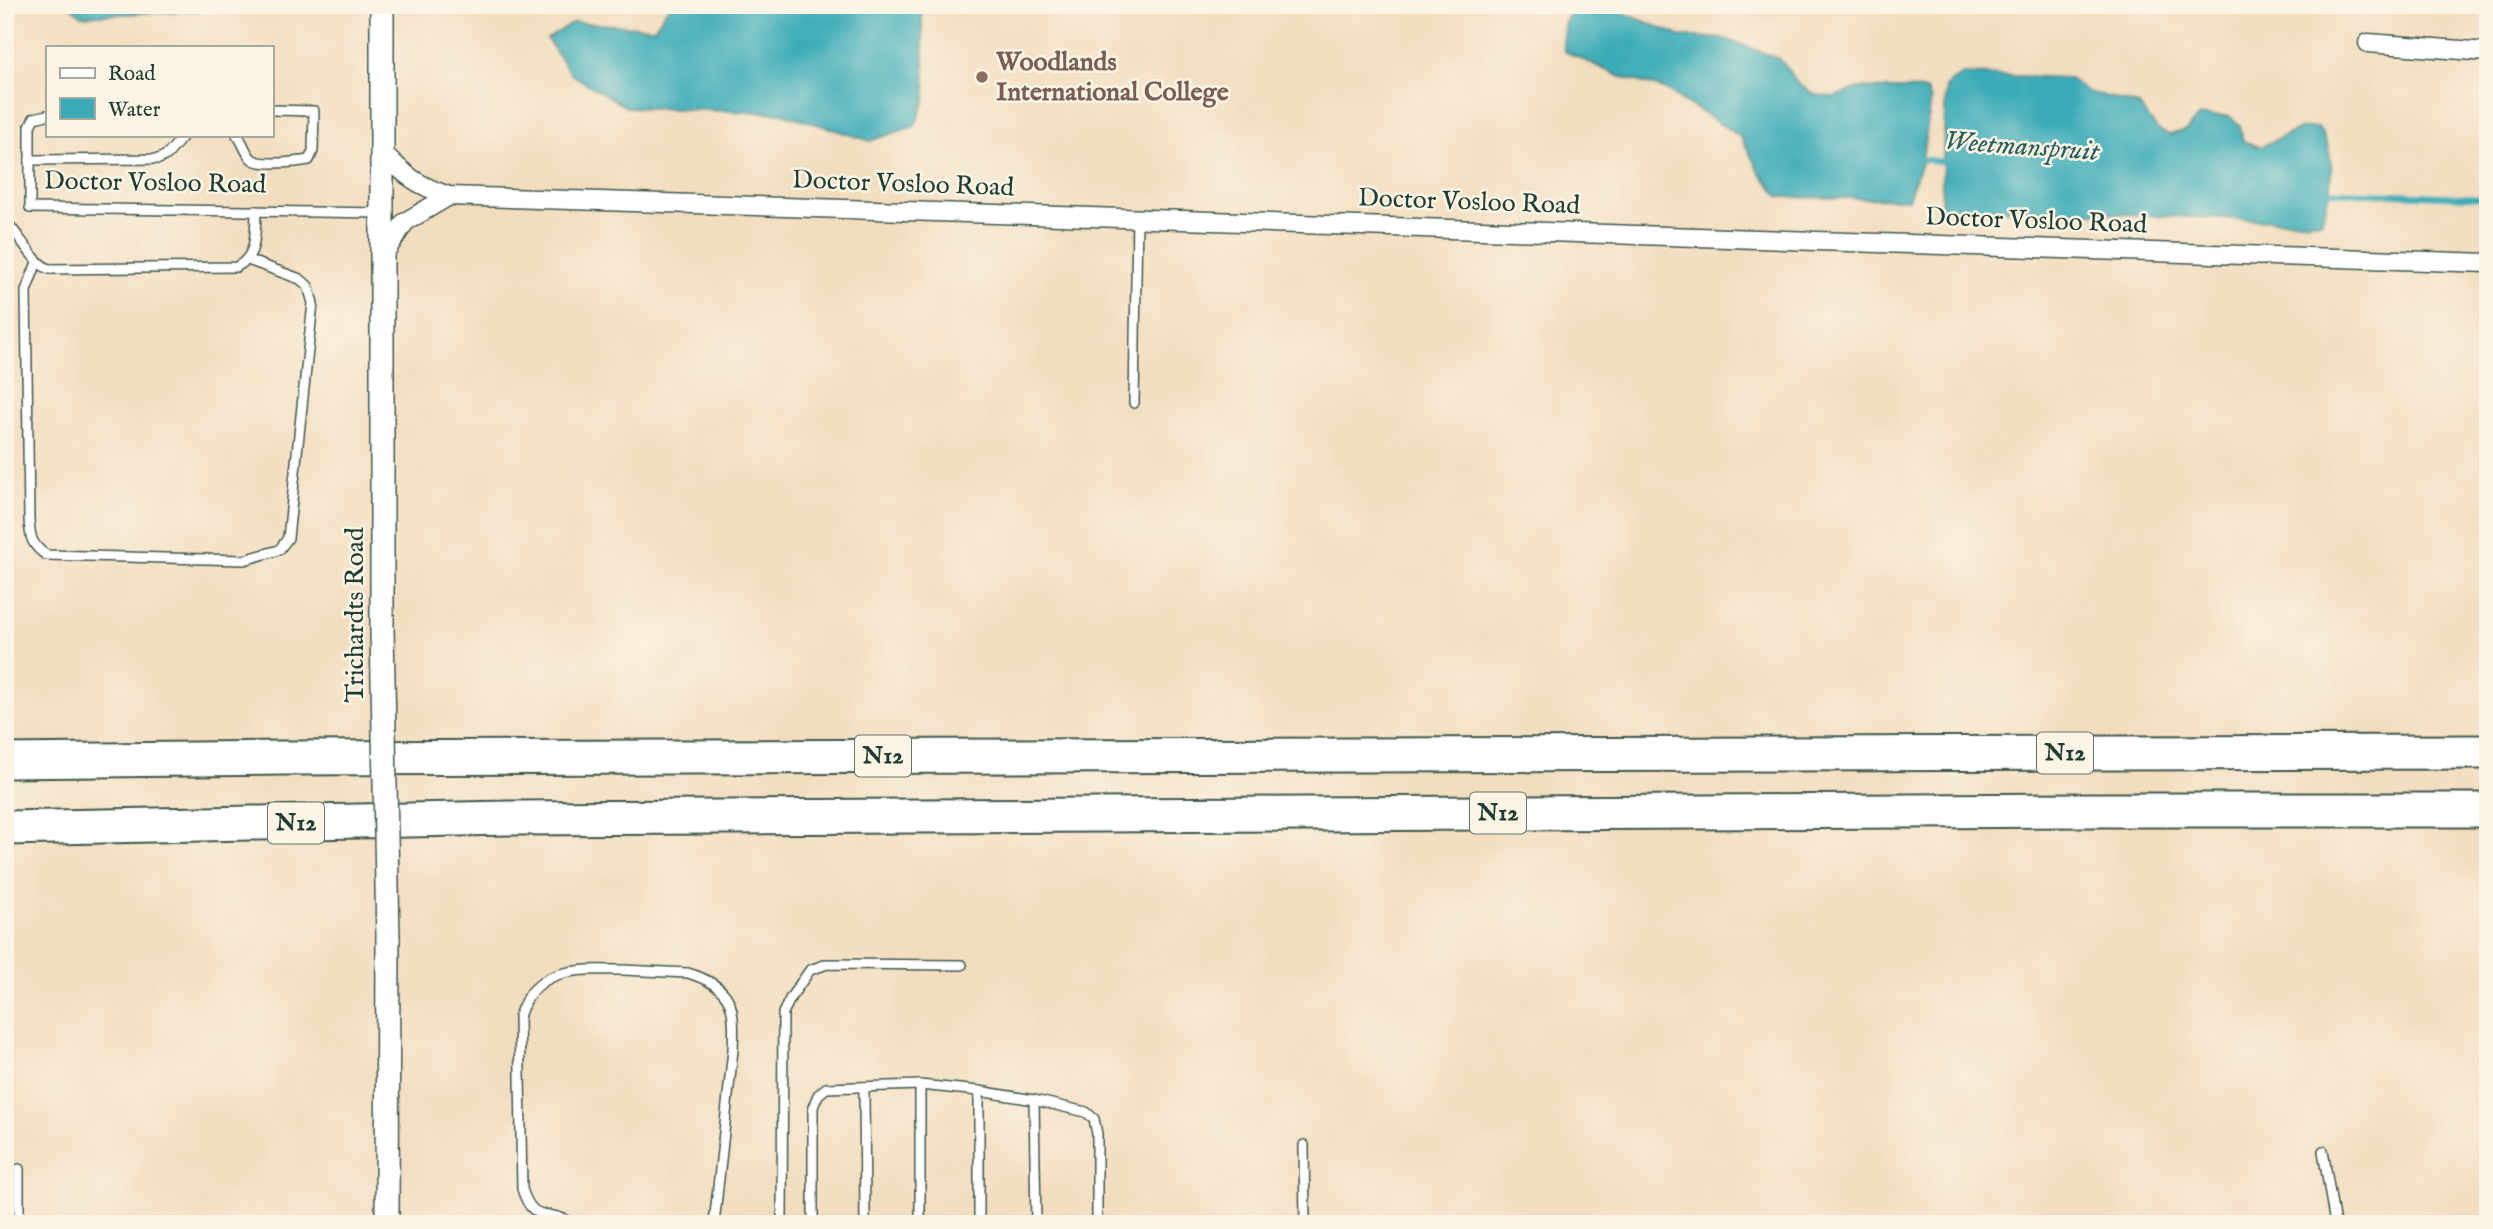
<svg xmlns="http://www.w3.org/2000/svg" width="2493" height="1229" viewBox="0 0 2493 1229" font-family="'IM FELL English',serif">
<style>
.water{fill:#3babb7;stroke:#2d7476;stroke-width:2}
.lines{fill:none;stroke-linecap:round;stroke-linejoin:round}
.stream{stroke:#3babb7;stroke-width:6}
.service-casing{stroke:#3f5549;stroke-width:12}
.minor-casing{stroke:#3f5549;stroke-width:21}
.tertiary-casing{stroke:#3f5549;stroke-width:26}
.motorway-casing{stroke:#3f5549;stroke-width:37}
.service{stroke:#fff;stroke-width:9}
.minor{stroke:#fff;stroke-width:18}
.tertiary{stroke:#fff;stroke-width:23}
.motorway{stroke:#fff;stroke-width:33}
.tertiary-bridge-casing{stroke:#3f5549;stroke-width:26;stroke-linecap:butt}
.tertiary-bridge{stroke:#fff;stroke-width:23}
.education-dot{fill:#8d6e63;stroke:#fcf5e5;stroke-width:2.5}
.labels{text-anchor:middle;dominant-baseline:central;stroke-width:5;stroke-linejoin:round;paint-order:stroke}
.shield{fill:#fcf5e5;stroke:#617469;stroke-width:2}
.shield-label{font-size:24px;font-weight:bold;fill:#1f3d34}
.education-label{font-size:26px;font-weight:bold;fill:#785e54;stroke:#fcf5e5;text-anchor:start}
.street-label{font-size:26px;fill:#1f3d34;stroke:#fcf5e5}
.water-label{font-size:28px;font-style:italic;fill:#275e5b;stroke:#fcf5e5}
</style>
<rect width="100%" height="100%" fill="#fcf5e5"/>
<filter id="ink" filterUnits="userSpaceOnUse"><feTurbulence type="fractalNoise" baseFrequency=".0143" numOctaves="2"/><feDisplacementMap in="SourceGraphic" scale="14" xChannelSelector="R" yChannelSelector="G"/><feConvolveMatrix kernelMatrix="1 2 1 2 8 2 1 2 1" color-interpolation-filters="sRGB"/></filter>
<filter id="wash" filterUnits="userSpaceOnUse"><feTurbulence type="fractalNoise" baseFrequency=".00686" numOctaves="4" result="noise"/><feDisplacementMap in="SourceGraphic" scale="28" xChannelSelector="R" yChannelSelector="G"/><feGaussianBlur stdDeviation="1.57" result="paint"/><feColorMatrix in="noise" values="0 0 0 0 0 0 0 0 0 0 0 0 0 0 0 0 0 1.4 0 .05"/><feComposite in="paint" operator="in"/></filter>
<g filter="url(#wash)">
<rect width="100%" height="100%" fill="#f2ddbf"/>
<g class="water">
<polygon points="68,5 307,5 82,16"/>
<polygon points="670,5 921,5 926,98 915,126 870,141 782,113 626,107 571,74 547,39 574,22 654,28"/>
<path d="M 1581,5 L 1598,5 L 1629,15 L 1680,36 L 1726,39 L 1780,59 L 1798,84 L 1816,95 L 1834,97 L 1859,88 L 1926,90 L 1931,100 L 1922,160 L 1908,199 L 1780,197 L 1759,171 L 1741,137 L 1664,89 L 1619,76 L 1564,51 C 1563,30 1560,17 1581,5 Z"/>
<path d="M 1963,74 L 2068,78 L 2088,92 L 2138,105 L 2158,130 L 2169,135 L 2186,130 L 2199,116 L 2229,116 L 2240,125 L 2243,141 L 2260,147 L 2302,128 L 2318,128 C 2339,156 2331,192 2321,222 L 1941,207 L 1946,86 Z"/>
</g>
<g class="lines">
<g class="stream">
<polyline points="1915,159 1950,162"/>
<polyline points="2323,191 2488,198"/>
</g>
</g>
</g>
<g filter="url(#ink)">
<g class="lines">
<g class="service-casing">
<g id="service">
<polyline points="47,115 34,118 30,126 30,208 382,213"/>
<path d="M 237,135 C 243,141 245,153 252,159 C 260,166 298,162 309,160 L 313,151 L 314,111 L 271,110"/>
<polyline points="30,160 159,159 168,154 184,135"/>
<path d="M 5,221 C 20,235 33,263 49,269 L 236,267 C 258,257 255,232 256,211"/>
<path d="M 37,262 L 26,291 L 29,520 C 30,536 31,545 46,555 L 244,560 L 279,550 L 288,538 L 313,303 L 308,286 L 300,279 L 248,260"/>
<polyline points="1134,403 1137,218"/>
<polyline points="920,1085 920,1224"/>
<polyline points="864,1087 865,1224"/>
<polyline points="979,1091 979,1224"/>
<polyline points="1034,1100 1036,1224"/>
<polyline points="1304,1145 1305,1224"/>
<polyline points="2323,1151 2335,1224"/>
<polyline points="19,1169 19,1224"/>
<path d="M 574,1224 C 547,1207 534,1226 522,1189 L 519,1017 C 534,966 579,969 623,970 C 645,971 666,972 688,973 C 734,987 735,1007 733,1050 L 714,1224"/>
<polyline points="782,1224 783,1013 791,997 810,970 827,964 962,965"/>
<polyline points="813,1224 813,1107 818,1095 826,1088 920,1085 979,1091 1034,1100 1086,1112 1094,1119 1097,1134 1097,1224"/>
</g>
</g>
<g class="minor-casing">
<g id="minor">
<polyline points="2368,43 2488,52"/>
<path d="M 383,153 C 407,177 417,185 449,196 L 2488,263"/>
<polyline points="382,257 405,222 449,196"/>
</g>
</g>
<g class="tertiary-casing">
<g id="tertiary">
<polyline points="382,5 382,629"/>
<polyline points="387,1224 388,938"/>
</g>
</g>
<g class="motorway-casing">
<g id="motorway">
<polyline points="5,761 282,758 2488,752"/>
<polyline points="5,828 509,818 2094,810 2488,810"/>
</g>
</g>
<use href="#service" class="service"/>
<use href="#minor" class="minor"/>
<use href="#tertiary" class="tertiary"/>
<use href="#motorway" class="motorway"/>
<g class="tertiary-bridge-casing">
<polyline id="tertiary-bridge" points="382,629 388,938"/>
</g>
<use href="#tertiary-bridge" class="tertiary-bridge"/>
</g>
</g>
<circle class="education-dot" cx="982" cy="77" r="7"/>
<g class="labels">
<g class="shield">
<rect x="2037" y="732.5" width="56" height="41" rx="5"/>
<rect x="855" y="735.5" width="56" height="41" rx="5"/>
<rect x="1470" y="792.5" width="56" height="41" rx="5"/>
<rect x="268" y="802.5" width="56" height="41" rx="5"/>
</g>
<g class="shield-label">
<text x="2065" y="753">N12</text>
<text x="883" y="756">N12</text>
<text x="1498" y="813">N12</text>
<text x="296" y="823">N12</text>
</g>
<g class="education-label">
<text x="996" y="62">Woodlands<tspan x="996" dy="30">International College</tspan></text>
</g>
<g class="street-label">
<text transform="translate(155 183) rotate(1)">Doctor Vosloo Road</text>
<text transform="translate(903 184) rotate(2)">Doctor Vosloo Road</text>
<text transform="translate(1469 202) rotate(2)">Doctor Vosloo Road</text>
<text transform="translate(2036 221) rotate(2)">Doctor Vosloo Road</text>
<text transform="translate(355 615) rotate(-90)">Trichardts Road</text>
</g>
<g class="water-label">
<text transform="translate(2022 147) rotate(4)">Weetmanspruit</text>
</g>
</g>
<rect width="2493" height="1229" fill="none" stroke="#fcf5e5" stroke-width="28"/>
<rect x="46" y="46" width="228" height="91" fill="#fcf5e5" stroke="#a4ab9e" stroke-width="2"/>
<rect x="60" y="68" width="35" height="10" fill="#ffffff" stroke="#a4ab9e" stroke-width="2"/>
<text x="108" y="80" font-size="21" fill="#1f3d34">Road</text>
<rect x="60" y="98" width="35" height="21" fill="#3babb7" stroke="#a4ab9e" stroke-width="2"/>
<text x="108" y="116" font-size="21" fill="#1f3d34">Water</text>
</svg>
